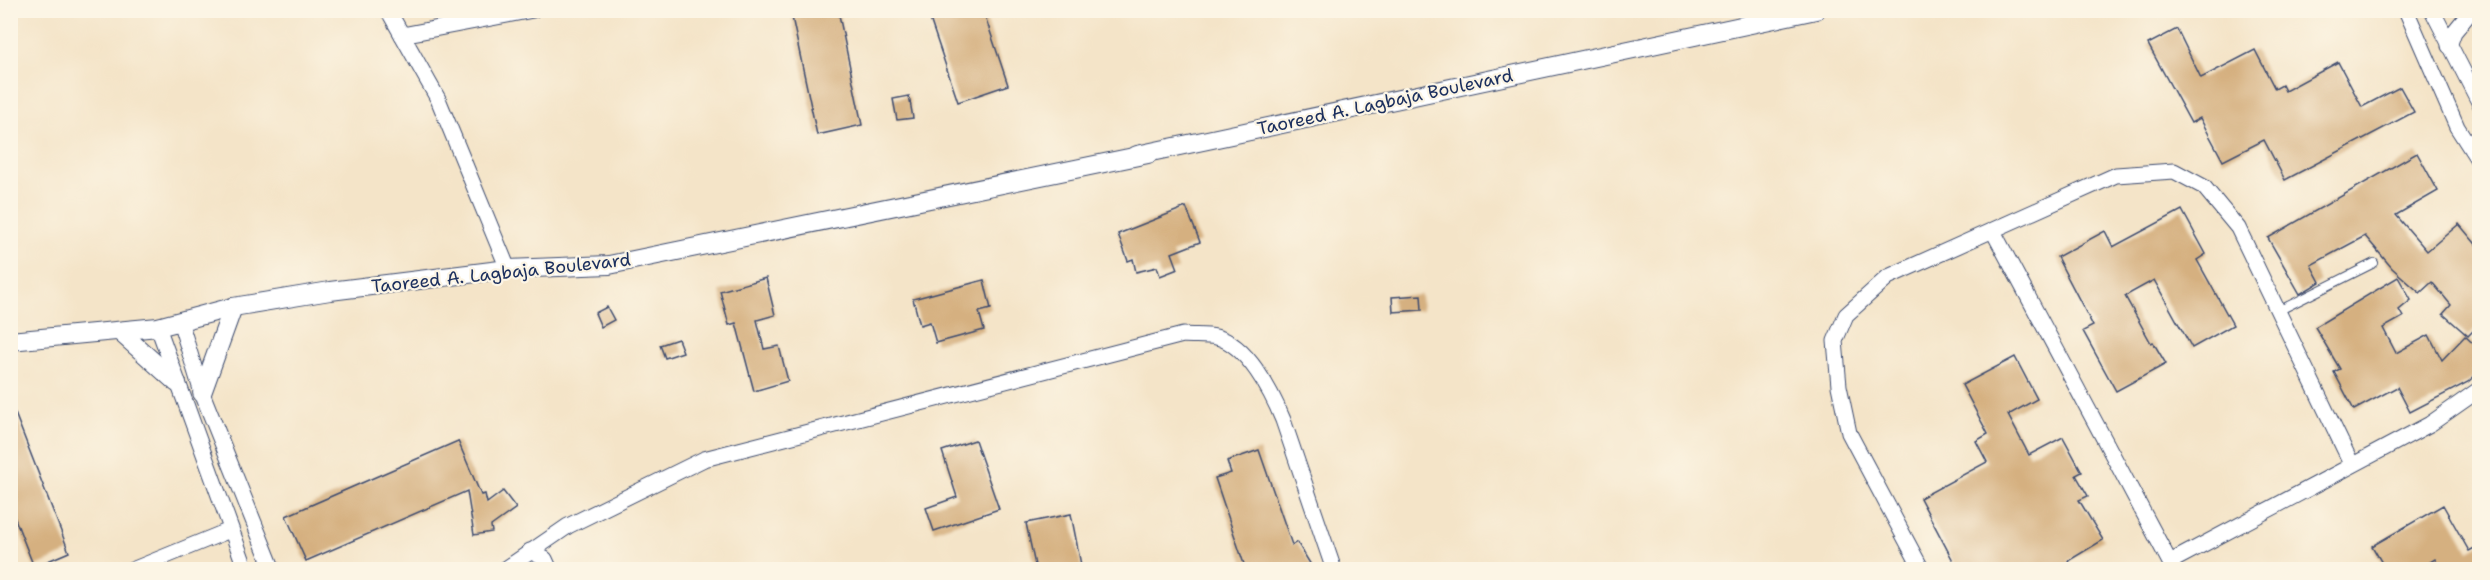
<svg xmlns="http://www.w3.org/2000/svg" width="2490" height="580" viewBox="0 0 2490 580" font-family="'Shantell Sans',sans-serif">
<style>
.building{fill:#d5b080}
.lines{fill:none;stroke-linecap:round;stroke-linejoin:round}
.service-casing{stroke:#3c4a6e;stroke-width:10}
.minor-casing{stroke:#3c4a6e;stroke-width:17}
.tertiary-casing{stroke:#3c4a6e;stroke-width:20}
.service{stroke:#fff;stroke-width:8}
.minor{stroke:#fff;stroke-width:15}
.tertiary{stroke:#fff;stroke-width:18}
.labels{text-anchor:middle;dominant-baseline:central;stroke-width:4.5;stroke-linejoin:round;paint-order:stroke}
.street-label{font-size:18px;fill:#1b2f5e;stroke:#fcf5e5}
</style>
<rect width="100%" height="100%" fill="#fcf5e5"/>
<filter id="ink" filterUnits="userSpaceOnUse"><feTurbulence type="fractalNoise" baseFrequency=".0167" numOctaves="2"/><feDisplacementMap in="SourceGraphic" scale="12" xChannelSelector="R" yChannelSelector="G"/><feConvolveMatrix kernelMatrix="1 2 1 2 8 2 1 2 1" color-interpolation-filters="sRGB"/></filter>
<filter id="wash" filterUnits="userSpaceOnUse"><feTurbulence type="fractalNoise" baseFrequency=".008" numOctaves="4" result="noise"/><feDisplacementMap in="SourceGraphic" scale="24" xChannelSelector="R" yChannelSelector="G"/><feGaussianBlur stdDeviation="1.35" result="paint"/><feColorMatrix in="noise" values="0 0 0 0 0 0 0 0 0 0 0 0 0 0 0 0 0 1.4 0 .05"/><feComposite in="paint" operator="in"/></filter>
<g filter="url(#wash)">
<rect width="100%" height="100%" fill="#f4e4c8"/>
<g id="blocks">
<g class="building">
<polygon points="821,10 838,10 862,125 817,135 792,17"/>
<polygon points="927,10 983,10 1008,85 958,102"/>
<polygon points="2177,29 2201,78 2255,50 2275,89 2282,85 2285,91 2338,62 2362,107 2400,87 2414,112 2285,180 2264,140 2223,161 2200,118 2191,123 2148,44"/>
<polygon points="909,96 913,118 897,120 893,99"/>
<polygon points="2417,153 2438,191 2396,215 2427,251 2459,224 2480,249 2480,324 2468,336 2443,314 2451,305 2432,282 2420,293 2392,268 2365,236 2311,265 2320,282 2300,294 2268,238"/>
<polygon points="1186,207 1200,242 1172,253 1178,269 1160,276 1157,267 1136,272 1133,259 1128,261 1118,234"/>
<polygon points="2182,210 2206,254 2197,260 2233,325 2192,348 2154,280 2125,296 2151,343 2153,342 2166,364 2116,391 2083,331 2093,326 2057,257 2105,231 2113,247"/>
<polygon points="2398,277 2411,300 2399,310 2403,317 2383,328 2396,353 2429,335 2442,360 2465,336 2480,350 2480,371 2468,382 2410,412 2397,387 2354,410 2334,372 2340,369 2315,327"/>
<polygon points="766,278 775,315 757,320 764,349 779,346 788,381 754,391 736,323 729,325 720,291"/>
<polygon points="984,280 991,309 979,312 984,330 936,343 930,322 920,325 913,299"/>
<polygon points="1421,295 1422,310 1393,312 1392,297"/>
<polygon points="607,307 614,320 601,327 595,313"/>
<polygon points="678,339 683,352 665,358 660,345"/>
<polygon points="2015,357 2037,399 2008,415 2029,455 2063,437 2082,472 2076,475 2088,496 2079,500 2103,540 2068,561 2072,570 1958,570 1920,498 1987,462 1976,441 1988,434 1962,385"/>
<polygon points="11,403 69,552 34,567 10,506"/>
<polygon points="975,440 999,509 934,531 926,508 957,497 942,451"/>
<polygon points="458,441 481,495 485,494 487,503 503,491 516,508 491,526 492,532 474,535 467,491 306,561 286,516"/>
<polygon points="1259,450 1292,545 1297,542 1314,570 1246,570 1215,478 1231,473 1227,461"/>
<polygon points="2443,505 2469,551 2480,545 2480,570 2441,570 2435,559 2417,570 2386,570 2372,546"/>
<polygon points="1071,514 1082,570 1036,570 1026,523"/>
</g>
</g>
</g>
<g filter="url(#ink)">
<use href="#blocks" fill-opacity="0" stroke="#3c4a6e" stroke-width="1.5"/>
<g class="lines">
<g class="service-casing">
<polyline id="service" points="2278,311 2374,263"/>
</g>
<g class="minor-casing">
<g id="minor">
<polyline points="388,10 438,99 508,269"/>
<polyline points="2406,10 2457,127 2480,163"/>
<polyline points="2432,10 2480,104"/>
<polyline points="402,35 533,10"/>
<polyline points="2449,46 2454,32 2472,10"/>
<polyline points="1993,231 2174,570"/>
<polyline points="180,321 202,393 273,570"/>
<polyline points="158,327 246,570"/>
<polyline points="530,551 545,559 550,570"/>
<polyline points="2170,562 2430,424 2480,389"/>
<polyline points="132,570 230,530"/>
<path d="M 504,570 L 568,526 L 704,459 L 1183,335 C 1194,336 1206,335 1216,337 C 1247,344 1272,393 1283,420 L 1334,570"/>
<polyline points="1922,570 1849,433 1839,386 1835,341 1846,315 1888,277 2116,175 2174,171 2204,187 2238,228 2352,465"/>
</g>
</g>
<g class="tertiary-casing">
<g id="tertiary">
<polyline points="1137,155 1816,10"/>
<polyline points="119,331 177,383"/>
<polyline points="10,341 158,327 233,307 330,291 508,269 609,265 1148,154"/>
<polyline points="202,393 233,307"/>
</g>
</g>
<use href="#service" class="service"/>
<use href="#minor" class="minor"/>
<use href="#tertiary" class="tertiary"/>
</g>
</g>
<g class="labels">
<g class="street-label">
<text transform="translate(1385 102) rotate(-12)">Taoreed A. Lagbaja Boulevard</text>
<text transform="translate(501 273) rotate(-6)">Taoreed A. Lagbaja Boulevard</text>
</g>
</g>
<rect width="2490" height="580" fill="none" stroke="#fcf5e5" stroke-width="36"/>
</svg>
